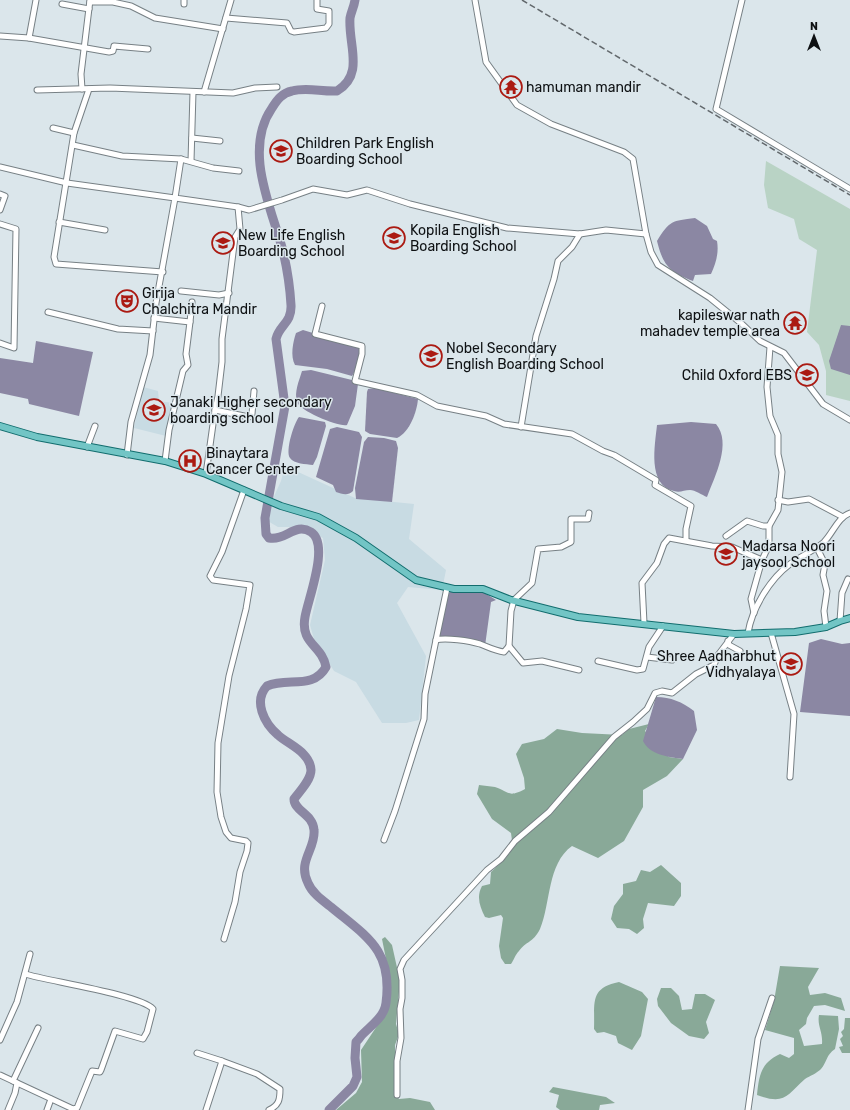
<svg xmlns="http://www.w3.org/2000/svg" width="850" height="1110" viewBox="0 0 850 1110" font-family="Rubik,sans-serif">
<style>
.built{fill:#c8dbe3}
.green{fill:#b9d3c5}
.forest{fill:#89a998}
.water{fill:#8b87a3}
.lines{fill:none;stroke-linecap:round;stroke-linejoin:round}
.river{stroke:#8b87a3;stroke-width:9}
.minor-casing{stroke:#778085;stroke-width:7}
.major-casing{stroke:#126d6e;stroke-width:8}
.minor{stroke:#fff;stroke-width:5}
.major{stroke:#72c5c5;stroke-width:6}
.rail{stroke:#62686c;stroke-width:1.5;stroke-dasharray:6 3;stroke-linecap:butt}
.labels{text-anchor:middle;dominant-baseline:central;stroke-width:3;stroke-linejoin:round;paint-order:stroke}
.poi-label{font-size:14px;fill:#0e1113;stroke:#dbe6eb;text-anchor:start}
</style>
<rect width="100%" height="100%" fill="#dbe6eb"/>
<g class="built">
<polygon points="143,387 158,391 159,401 173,403 166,436 134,428"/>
<polygon points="285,466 355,498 414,504 409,539 446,570 442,590 408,587 397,603 426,656 419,720 406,723 382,723 356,682 334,671 314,639 310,625 325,560 323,538 304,527 278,527 266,520 266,514 281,481"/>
</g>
<polygon class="green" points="766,161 850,209 850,401 826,395 826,371 819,345 807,332 817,250 799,239 794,219 768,208 764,185"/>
<g class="forest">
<path d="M 649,724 L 645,731 L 669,757 L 683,759 L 667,776 L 643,790 L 643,807 L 624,841 L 598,858 L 572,846 C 547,864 551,903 540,929 C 533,943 526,941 519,951 C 515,955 514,960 511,964 L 505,964 L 501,958 L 499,946 L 503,918 L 501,915 L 489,918 L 485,917 C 480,907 476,897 482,886 L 490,884 L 491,872 L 506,858 L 513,848 L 511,833 L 492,819 L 477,794 L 479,785 C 484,786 490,786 495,787 C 510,792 508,798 525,789 L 524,778 L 516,754 L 522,744 L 544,739 L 557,729 L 582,733 L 622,735 L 629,729 Z"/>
<polygon points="661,865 681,883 681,896 674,906 648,903 643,919 644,928 637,934 629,929 617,928 611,919 614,906 623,894 623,884 636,881 641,870 650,872"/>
<polygon points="385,937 392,945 400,981 396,1024 399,1034 395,1045 395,1092 399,1099 410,1098 430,1102 435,1110 336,1110 356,1093 362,1082 361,1050 389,1008 390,979 382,939"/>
<path d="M 780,966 L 819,968 L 808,987 L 810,995 L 825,993 L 841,998 L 845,1011 L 825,1005 L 814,1006 L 807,1018 L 806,1024 L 799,1030 L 804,1046 L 822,1044 C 823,1031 817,1026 819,1015 L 838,1016 L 839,1029 L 835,1049 C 826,1055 827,1062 821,1069 C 817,1073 810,1076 805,1079 C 786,1096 785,1105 757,1095 C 759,1075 761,1063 780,1054 L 789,1058 L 794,1054 L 794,1038 L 765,1030 L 774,1001 Z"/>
<path d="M 619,982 L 642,992 L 648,999 L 641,1036 L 632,1050 L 618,1043 L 616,1036 L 604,1032 L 597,1033 L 594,1029 C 595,1003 589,988 619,982 Z"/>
<polygon points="661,988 671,988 679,996 682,1010 692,1009 695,994 705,994 715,1000 706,1022 709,1033 704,1039 689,1036 671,1023 658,1006 657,999"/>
<polygon points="845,1018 850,1018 850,1053 842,1053 839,1047 843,1046 840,1039 843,1036 841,1032 844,1029"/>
<polygon points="553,1087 606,1097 615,1103 600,1105 599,1110 560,1110 556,1107 559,1095 549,1092"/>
</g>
<g class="water">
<path d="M 695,218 L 707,226 L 713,239 L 717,241 C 719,253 716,263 711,274 L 695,275 L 693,281 C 669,272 663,265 657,241 C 670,220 672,221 695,218 Z"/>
<polygon points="841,325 850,326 850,375 831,369 829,361"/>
<path d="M 303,330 L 359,347 L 361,349 L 356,369 L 352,376 L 327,369 L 295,365 C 290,356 293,342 296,333 Z"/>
<polygon points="36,341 93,352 79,416 29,404 28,399 0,393 0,358 33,363"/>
<path d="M 311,370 L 352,380 L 358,384 L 355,406 L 347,425 C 338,427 300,411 297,402 C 294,392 299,381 302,371 Z"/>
<path d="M 375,388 L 418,399 C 417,411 410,432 397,438 L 370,434 L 365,431 L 367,392 L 368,389 Z"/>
<path d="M 299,417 L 325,422 L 326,426 L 317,457 L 313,465 C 306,464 294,464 290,458 C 285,451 294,423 299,417 Z"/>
<path d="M 691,422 L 716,424 C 732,443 715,476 707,497 C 702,495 695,490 690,490 C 684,490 680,493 674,491 C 647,485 655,445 657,425 Z"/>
<path d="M 337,427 L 359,432 L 362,437 L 353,491 C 348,496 342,494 336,492 L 333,485 L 316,477 L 330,429 Z"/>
<polygon points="368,437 384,438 396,441 398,448 392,502 356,499 355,488 364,442"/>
<polygon points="480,590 496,600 491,602 485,646 460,639 439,636 446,596 450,592"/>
<polygon points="821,639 842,644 850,643 850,716 800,712 809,643"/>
<path d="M 656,697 C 671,697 682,702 694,711 L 697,730 L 683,759 C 668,757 650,755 643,741 Z"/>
</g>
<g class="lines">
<path class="river" d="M 329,1110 L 353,1086 L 357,1077 L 355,1058 L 356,1042 C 357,1041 359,1039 361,1036 C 370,1026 384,1018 386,1003 C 393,950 367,937 331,907 C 322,900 312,893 308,883 C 297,861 316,849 314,830 C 313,814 294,811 294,799 C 300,791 311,780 311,770 C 310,752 289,745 278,735 C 264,723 253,701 267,686 C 288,677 313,690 326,667 C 322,645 300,644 305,617 C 308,599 330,544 311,532 C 295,522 286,541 269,538 L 266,534 L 265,518 L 285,406 L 276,339 C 279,325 292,323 291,305 C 290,287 287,268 283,251 C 271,207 243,150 272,108 C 277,100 282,93 292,91 C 307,87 322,92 337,91 C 365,74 348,45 350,18 C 351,12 354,7 355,0"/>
<g class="minor-casing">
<g id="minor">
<polyline points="742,0 716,109 850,189"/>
<polyline points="90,2 113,2 131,6 155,18 223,29"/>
<polyline points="62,4 89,9"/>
<polyline points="184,4 184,0"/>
<polyline points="226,18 287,23 291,31 294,32 326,28 329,24 329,11 317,9 317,0"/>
<polyline points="0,36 29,38 109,52 113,51 114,46 148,49"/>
<polyline points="29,38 36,0"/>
<polyline points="82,89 81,74 90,0"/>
<polyline points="89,89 74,133 54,257 56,264 163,272"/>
<polyline points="37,90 110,88 233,93 255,88 277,87"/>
<polyline points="204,92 231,0"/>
<polyline points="53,128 74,133"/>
<polyline points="192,138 220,141"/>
<polyline points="73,145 122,156 181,159 213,168 239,171"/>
<polyline points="181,159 175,198 238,207 249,210 282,200 313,189 347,195 367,190 410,204 507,228 580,234 606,230 646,234 633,159 624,152 551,124 517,105 486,62 475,0"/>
<polyline points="191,161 193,92"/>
<polyline points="0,167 67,183 175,198 156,303 150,355 131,422 127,455"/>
<polyline points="0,194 5,196 0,210"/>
<polyline points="59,222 105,230"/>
<polyline points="0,224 16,229 14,348 0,343"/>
<polyline points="646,234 651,252 658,265 710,298 742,324 760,341 784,353 823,404 850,420"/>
<polyline points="181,291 219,295 229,293"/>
<polyline points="322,306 315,334 362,346 362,354 355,381 417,395 437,406 486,416 504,424 572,434 603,451 614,455 656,480 655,485 691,506 686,529 686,540"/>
<polyline points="48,312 118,329 153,331"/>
<polyline points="154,318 190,322 186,354 188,365 183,371 169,430 165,461"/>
<polyline points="190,322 192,302"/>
<polyline points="215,410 249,417 252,414 254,391"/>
<polyline points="521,427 536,336 554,279 558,261 572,247 580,234"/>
<polyline points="87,447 95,426"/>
<polyline points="206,474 215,410 218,396 222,362 222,339 235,237 240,229 238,207"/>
<polyline points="778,500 788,502 809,499 843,517"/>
<polyline points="726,536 747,521 763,526 769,526"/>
<polyline points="817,548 825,564 823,575 827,591 824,611 826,627"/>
<path d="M 447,588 L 436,640 C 445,637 470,641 480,644 C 488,647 495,651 504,652 L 509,646 L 511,611 L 514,600 L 532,583 L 538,549 L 561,547 L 571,542 L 571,519 L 588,519 L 589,513"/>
<polyline points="754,613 751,599 762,560 769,545 769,526 778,510 782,472 778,454 778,435 770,416 767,387 770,347"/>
<polyline points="840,621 842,593 848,579"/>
<polyline points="644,623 642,583 657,563 664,544 669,538 712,546 732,547 762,560"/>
<path d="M 748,633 C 752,608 770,579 790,564 C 801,556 814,551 824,542 C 833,533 838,517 850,513"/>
<polyline points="771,633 794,714 790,777"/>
<polyline points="728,641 729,645 740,651"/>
<polyline points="509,646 523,663 542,661 579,670"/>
<polyline points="647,657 672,660"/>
<polyline points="598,661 637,670 643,669 649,647 663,626"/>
<polyline points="384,840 395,811 424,719 425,694 436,640"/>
<polyline points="224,939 235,902 240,872 247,851 248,843 246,841 231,838 226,832 221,817 217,792 218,743 229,676 246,609 250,585 213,580 210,576 222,552 244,490"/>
<polyline points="0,1040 17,1002 30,954"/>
<polyline points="197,1053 222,1061 206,1110"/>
<path d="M 222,1061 L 257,1074 L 280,1089 C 280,1100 279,1105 269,1110"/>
<path d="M 0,1075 L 73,1109 L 77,1108 L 92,1071 L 100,1072 L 101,1070 L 115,1031 L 143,1039 L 147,1032 L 153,1009 C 141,995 48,981 25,974"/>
<polyline points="13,1081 38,1028"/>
<polyline points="397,1095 397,1061 401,1038 400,1009 402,998 402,980 400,969 404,960 487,870 501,859 515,841 549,812 614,737 633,722 647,709 655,693 662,691 672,693 696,674 714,665 718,655 734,634"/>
<polyline points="8,1110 15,1093 17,1083"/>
<polyline points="47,1110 51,1099"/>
<polyline points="748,1110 758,1039 772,998"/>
</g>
</g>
<g class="major-casing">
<polyline id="major" points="0,426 37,437 165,461 206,474 281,506 318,517 356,538 416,580 454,589 483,589 511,600 578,617 734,634 795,632 826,627 840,621 850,618"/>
</g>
<use href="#minor" class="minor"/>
<use href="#major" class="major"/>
<polyline class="rail" points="522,0 850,195"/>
</g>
<defs>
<g id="temple-ring" transform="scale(1.15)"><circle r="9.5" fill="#dbe6eb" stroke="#ab1a12" stroke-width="1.5"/><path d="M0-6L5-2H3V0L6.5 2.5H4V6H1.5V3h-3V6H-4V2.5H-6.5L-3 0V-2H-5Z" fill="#ab1a12"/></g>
<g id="school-ring" transform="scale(1.15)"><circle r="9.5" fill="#dbe6eb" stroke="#ab1a12" stroke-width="1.5"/><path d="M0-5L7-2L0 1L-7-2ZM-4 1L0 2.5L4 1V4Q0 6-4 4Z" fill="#ab1a12"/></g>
<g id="theatre-ring" transform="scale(1.15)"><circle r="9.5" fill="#dbe6eb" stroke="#ab1a12" stroke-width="1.5"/><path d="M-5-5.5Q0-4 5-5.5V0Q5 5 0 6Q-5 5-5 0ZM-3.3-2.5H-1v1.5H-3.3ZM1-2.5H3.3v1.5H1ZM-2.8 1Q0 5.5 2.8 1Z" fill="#ab1a12"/></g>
<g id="hospital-ring" transform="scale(1.15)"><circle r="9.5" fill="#dbe6eb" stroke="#ab1a12" stroke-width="1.5"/><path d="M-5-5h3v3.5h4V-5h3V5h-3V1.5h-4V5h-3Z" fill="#ab1a12"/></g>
</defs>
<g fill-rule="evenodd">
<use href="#temple-ring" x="511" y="87"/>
<use href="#school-ring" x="281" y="151"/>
<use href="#school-ring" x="394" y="238"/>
<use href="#school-ring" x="223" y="243"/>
<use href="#theatre-ring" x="127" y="301"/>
<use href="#temple-ring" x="795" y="323"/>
<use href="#school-ring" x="431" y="356"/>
<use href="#school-ring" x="807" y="375"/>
<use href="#school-ring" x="154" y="410"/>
<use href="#hospital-ring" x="190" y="461"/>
<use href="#school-ring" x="726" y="554"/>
<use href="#school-ring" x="791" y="664"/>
</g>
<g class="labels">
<g class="poi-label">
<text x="526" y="87">hamuman mandir</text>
<text x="296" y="143">Children Park English<tspan x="296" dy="16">Boarding School</tspan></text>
<text x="410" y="230">Kopila English<tspan x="410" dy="16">Boarding School</tspan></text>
<text x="238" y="235">New Life English<tspan x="238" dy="16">Boarding School</tspan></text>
<text x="142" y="293">Girija<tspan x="142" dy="16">Chalchitra Mandir</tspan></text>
<text x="780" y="315" text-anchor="end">kapileswar nath<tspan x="780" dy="16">mahadev temple area</tspan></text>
<text x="446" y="348">Nobel Secondary<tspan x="446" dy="16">English Boarding School</tspan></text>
<text x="792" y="375" text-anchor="end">Child Oxford EBS</text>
<text x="170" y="402">Janaki Higher secondary<tspan x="170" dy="16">boarding school</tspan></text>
<text x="206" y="453">Binaytara<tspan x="206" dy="16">Cancer Center</tspan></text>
<text x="742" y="546">Madarsa Noori<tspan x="742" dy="16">jaysool School</tspan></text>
<text x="776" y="656" text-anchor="end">Shree Aadharbhut<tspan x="776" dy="16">Vidhyalaya</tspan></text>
</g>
</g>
<g transform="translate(814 36)" stroke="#dbe6eb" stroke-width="3" paint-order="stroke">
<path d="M0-3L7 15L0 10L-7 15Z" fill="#0e1113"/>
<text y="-6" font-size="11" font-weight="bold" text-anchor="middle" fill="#0e1113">N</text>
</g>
</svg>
